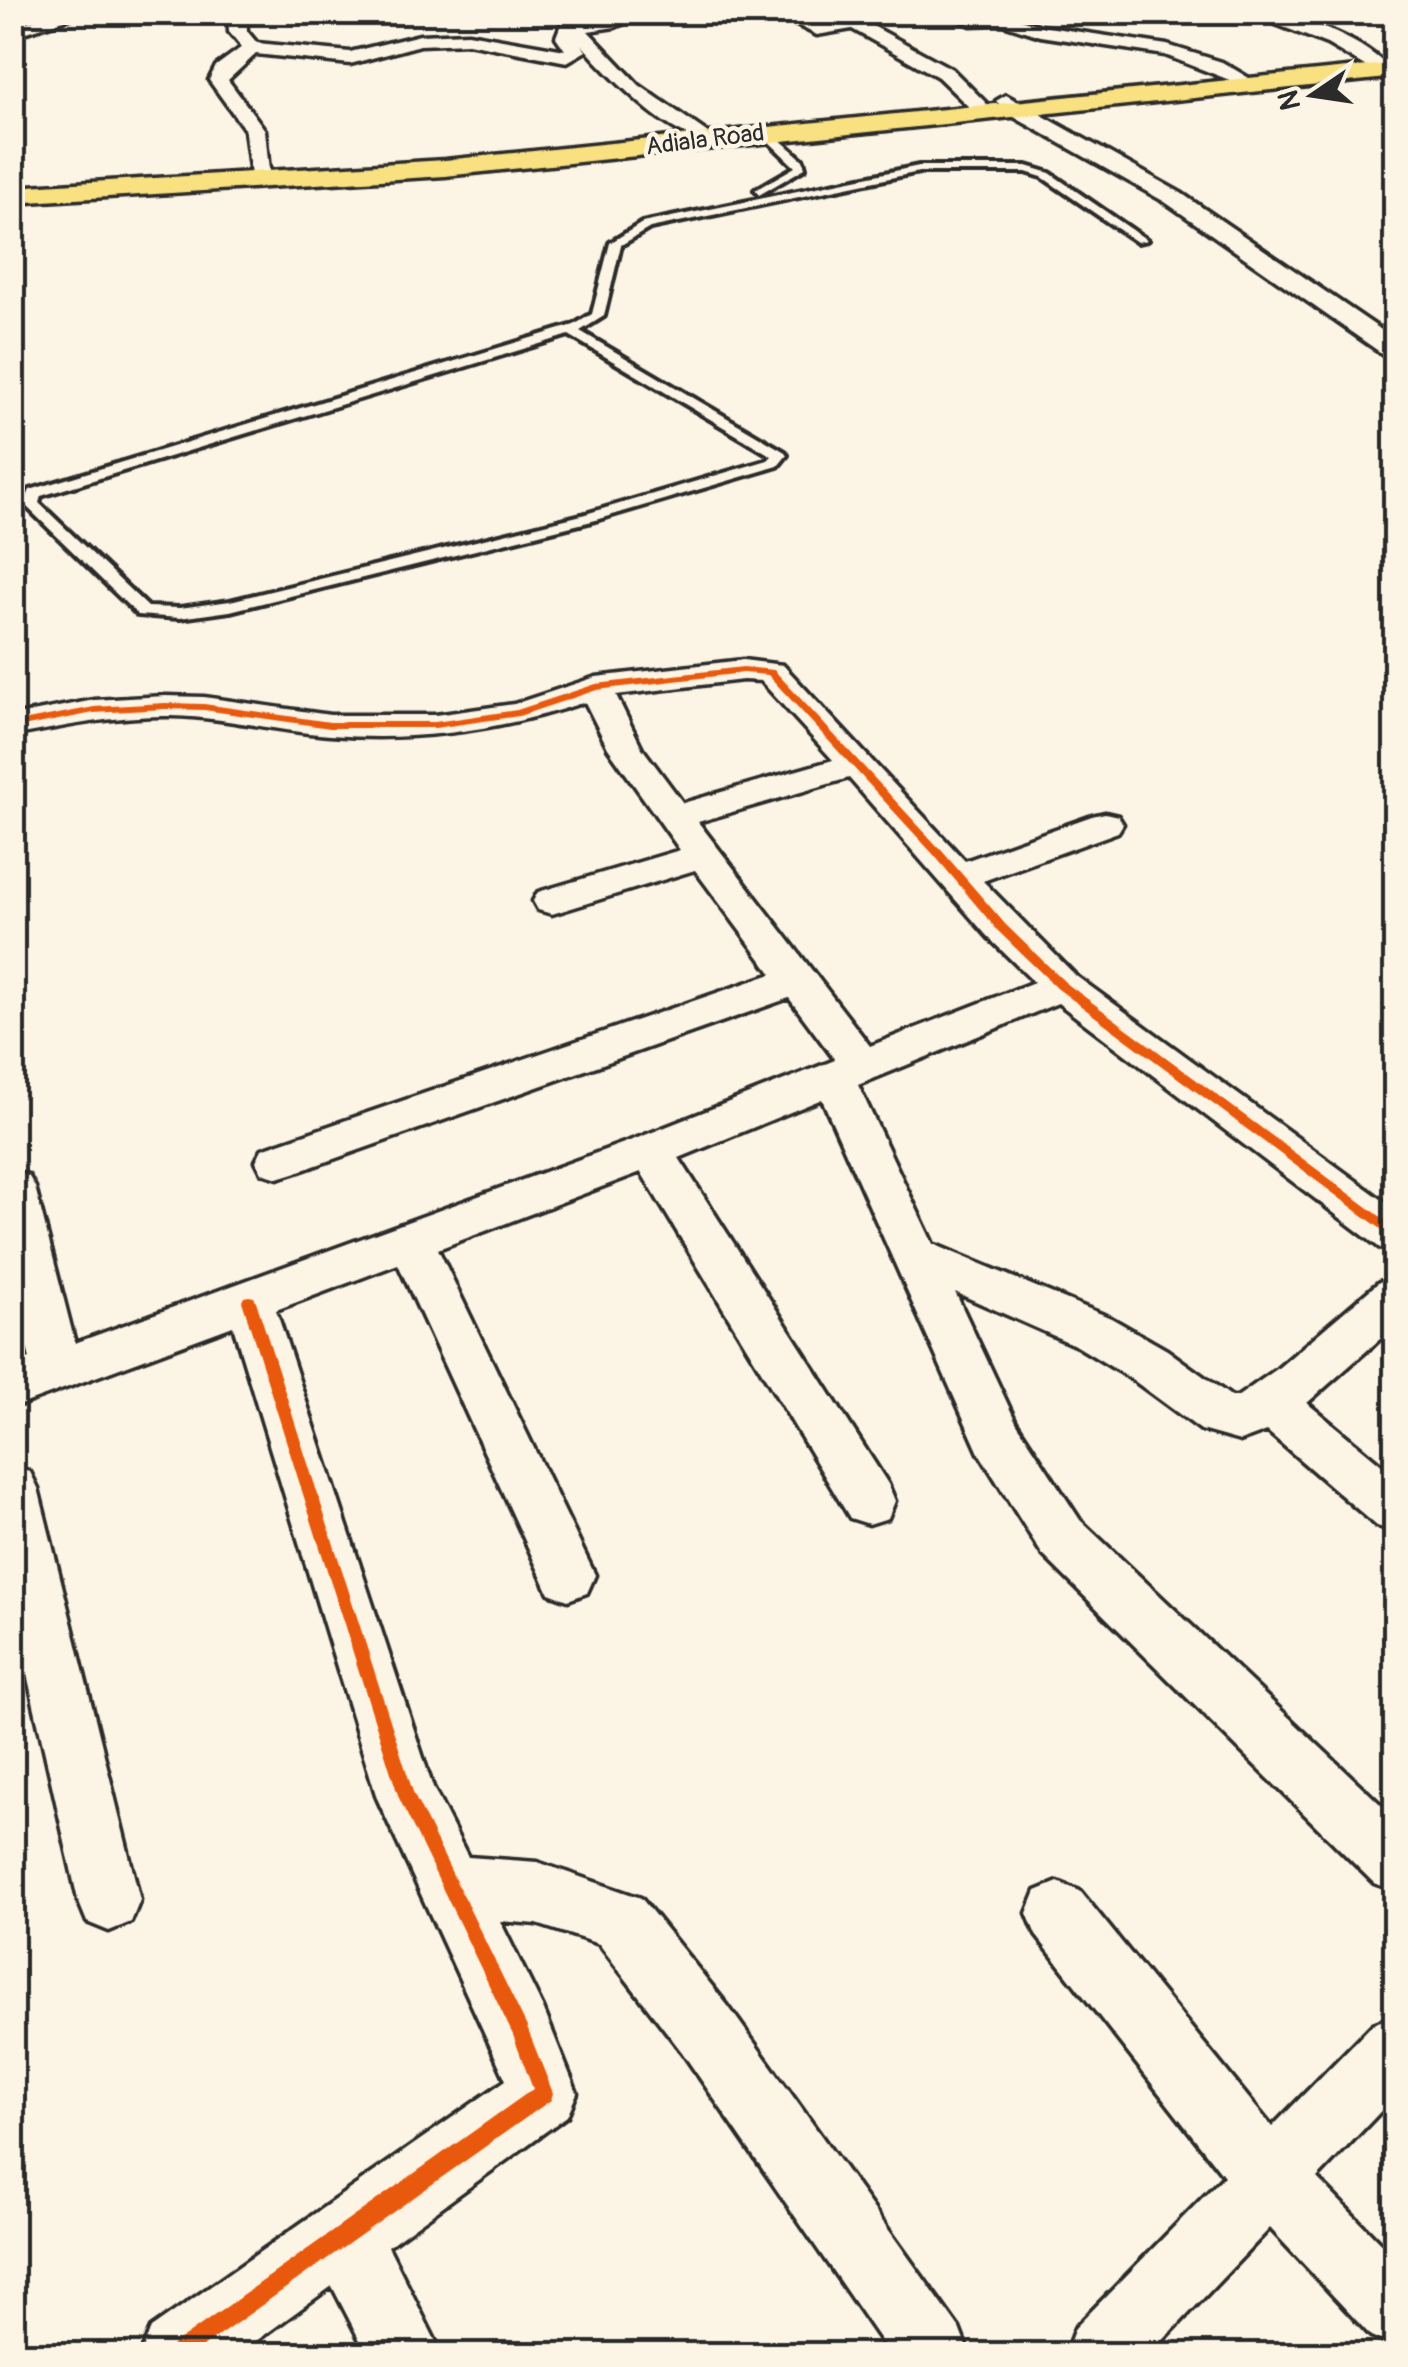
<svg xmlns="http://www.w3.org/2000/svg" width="1408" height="2367" viewBox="0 0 1408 2367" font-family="Pangolin,sans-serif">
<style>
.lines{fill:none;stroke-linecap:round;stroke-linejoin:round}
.service-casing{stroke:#2b2b2b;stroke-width:8}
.minor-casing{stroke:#2b2b2b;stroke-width:7}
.primary-casing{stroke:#2b2b2b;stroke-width:7}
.service{fill:#fcf5e5;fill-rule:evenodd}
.minor{fill:#fcf5e5;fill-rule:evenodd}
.primary{fill:#f9e181;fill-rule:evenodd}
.cycleway-casing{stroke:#fcf5e5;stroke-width:7}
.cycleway{fill:#e8590c;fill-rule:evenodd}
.labels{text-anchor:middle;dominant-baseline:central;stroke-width:9;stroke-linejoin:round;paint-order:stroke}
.far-street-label{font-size:25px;fill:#2b2b2b;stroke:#fcf5e5}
</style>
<rect width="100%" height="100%" fill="#fcf5e5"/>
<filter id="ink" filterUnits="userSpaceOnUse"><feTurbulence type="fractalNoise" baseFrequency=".01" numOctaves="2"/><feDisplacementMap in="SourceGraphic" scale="20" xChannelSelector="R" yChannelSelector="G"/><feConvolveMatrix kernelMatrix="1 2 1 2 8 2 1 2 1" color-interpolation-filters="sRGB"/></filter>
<g filter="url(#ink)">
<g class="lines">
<g class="service-casing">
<g id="service">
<polygon points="762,131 770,131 803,160 805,168 759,195 755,190 795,167 762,135"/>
<path d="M 919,166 L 1027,166 L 1050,173 L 1147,240 L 1137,242 L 1042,177 L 1026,172 L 919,172 L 650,228 L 621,245 L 604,316 L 580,331 L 785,452 L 787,455 L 778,466 L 592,521 L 230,611 L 180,618 L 138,615 L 24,504 L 30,490 L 574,325 L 592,314 L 610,243 L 642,223 ZM 569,335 L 772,456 L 768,460 L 582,515 L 230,601 L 180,608 L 148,607 L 39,503 L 41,496 Z"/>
</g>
</g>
<g class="minor-casing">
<g id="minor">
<polygon points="60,12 88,12 12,37 12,26"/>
<path d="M 228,12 L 246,12 L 247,31 L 257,43 L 350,52 L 420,35 L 468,33 L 565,50 L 556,37 L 561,24 L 623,12 L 650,12 L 615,27 L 588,31 L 639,85 L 708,133 L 705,137 C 673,144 602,68 581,44 L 586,51 L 567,62 L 468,43 L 420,45 L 350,64 L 256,54 L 228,80 L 265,130 L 269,171 L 258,177 L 251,175 L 245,130 L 209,80 L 216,66 L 242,47 L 229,32 Z"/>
<path d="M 771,12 C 795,12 813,25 837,21 L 825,12 L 847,12 L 952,69 L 987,104 L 984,108 L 970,108 L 938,77 L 852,29 L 817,35 Z"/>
<polygon points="944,12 1003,13 1041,26 1167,45 1222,62 1249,78 1240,84 1165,55 1040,36 1003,24 971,25"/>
<path d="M 1245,12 C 1289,12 1354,33 1386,65 L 1377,71 L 1370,69 L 1327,44 Z"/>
<polygon points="1006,95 1181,193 1396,340 1396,359 1387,357 1165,202 1014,117 996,101"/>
<path d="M 743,660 L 783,665 L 965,861 L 1092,816 L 1105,813 L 1118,816 L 1123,824 L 1118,832 L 983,881 L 1076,976 L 1396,1210 L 1396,1253 L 1380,1248 L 1058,1003 L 858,1085 L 933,1244 L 1111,1318 L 1167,1350 L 1232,1397 L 1237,1397 L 1277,1369 L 1379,1282 L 1396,1277 L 1396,1325 L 1307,1403 L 1396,1477 L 1396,1532 L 1377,1526 L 1267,1431 L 1240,1441 L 1201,1430 L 1133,1380 L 1077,1346 L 955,1292 L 1016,1422 L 1080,1520 L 1396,1819 L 1396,1891 L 1374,1883 L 1042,1554 L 979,1453 L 822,1099 L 679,1158 L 888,1484 L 895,1501 L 888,1518 L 869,1524 L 850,1518 L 641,1172 L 438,1249 L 595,1575 L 587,1593 L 568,1600 L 549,1593 L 398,1264 L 276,1310 L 433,1788 L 468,1857 L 537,1862 L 641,1898 L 728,2006 L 959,2328 L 969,2354 L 890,2354 L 682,2052 L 599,1944 L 537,1924 L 500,1921 L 543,2008 L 577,2093 L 567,2116 L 388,2246 L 442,2354 L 367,2354 L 332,2286 L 238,2354 L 141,2354 L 151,2328 L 506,2080 L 377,1798 L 233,1326 L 12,1408 L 12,1365 L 30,1359 L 12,1286 L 12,1170 L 28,1175 L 35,1187 L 75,1343 L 635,1139 L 835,1060 L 789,998 L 294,1173 L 278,1178 L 262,1173 L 256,1161 L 262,1149 L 772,974 L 695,870 L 552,914 L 538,910 L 533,901 L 538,892 L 680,850 L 608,748 L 585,702 C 502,730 417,742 330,735 C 276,731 225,717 171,716 C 117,715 65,726 12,736 L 12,716 L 94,700 L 165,696 L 204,697 L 330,715 L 435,715 L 514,704 L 596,677 ZM 743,680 L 761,681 L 833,760 L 683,803 L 642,748 L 616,695 ZM 849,778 L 988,937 L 1034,982 L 870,1046 L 698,822 Z"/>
<polygon points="12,1465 30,1472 38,1488 140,1900 131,1922 109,1931 87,1922 78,1900 12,1607"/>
<polygon points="1058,1882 1080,1891 1272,2127 1373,2024 1396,2015 1396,2095 1317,2178 1396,2259 1396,2347 1371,2336 1270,2228 1150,2354 1065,2354 1075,2328 1224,2176 1036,1935 1027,1913 1036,1891"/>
</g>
</g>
<g class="primary-casing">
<polygon id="primary" points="1396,63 1396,77 445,176 12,203 12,187 445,160"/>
</g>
<use href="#service" class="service"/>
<use href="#minor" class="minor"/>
<use href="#primary" class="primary"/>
<g class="cycleway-casing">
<g id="cycleway">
<polygon points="743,667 774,670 942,851 1006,925 1066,983 1396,1228 1396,1240 1058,989 998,931 934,855 768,675 743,673 597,690 519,716 435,728 330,728 204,710 165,709 94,713 12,729 12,723 94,707 165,703 204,704 330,722 435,722 517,710 596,684"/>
<polygon points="249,1296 254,1297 256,1301 414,1795 526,2025 553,2093 551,2100 193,2354 167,2354 170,2347 533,2089 513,2035 399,1798 242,1301 244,1297"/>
</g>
</g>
<use href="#cycleway" class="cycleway"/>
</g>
</g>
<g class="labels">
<g class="far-street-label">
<text transform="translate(705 140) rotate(-7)">Adiala Road</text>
</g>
</g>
<rect width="1408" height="2367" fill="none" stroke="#fcf5e5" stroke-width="50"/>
<rect x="25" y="25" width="1358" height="2317" fill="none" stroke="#2b2b2b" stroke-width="4" filter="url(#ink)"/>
<g transform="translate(1313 95) rotate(257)" stroke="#fcf5e5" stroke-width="8" paint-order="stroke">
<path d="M0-8L18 38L0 25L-18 38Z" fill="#2b2b2b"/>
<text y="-15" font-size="28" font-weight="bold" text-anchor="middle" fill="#2b2b2b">N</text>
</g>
</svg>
